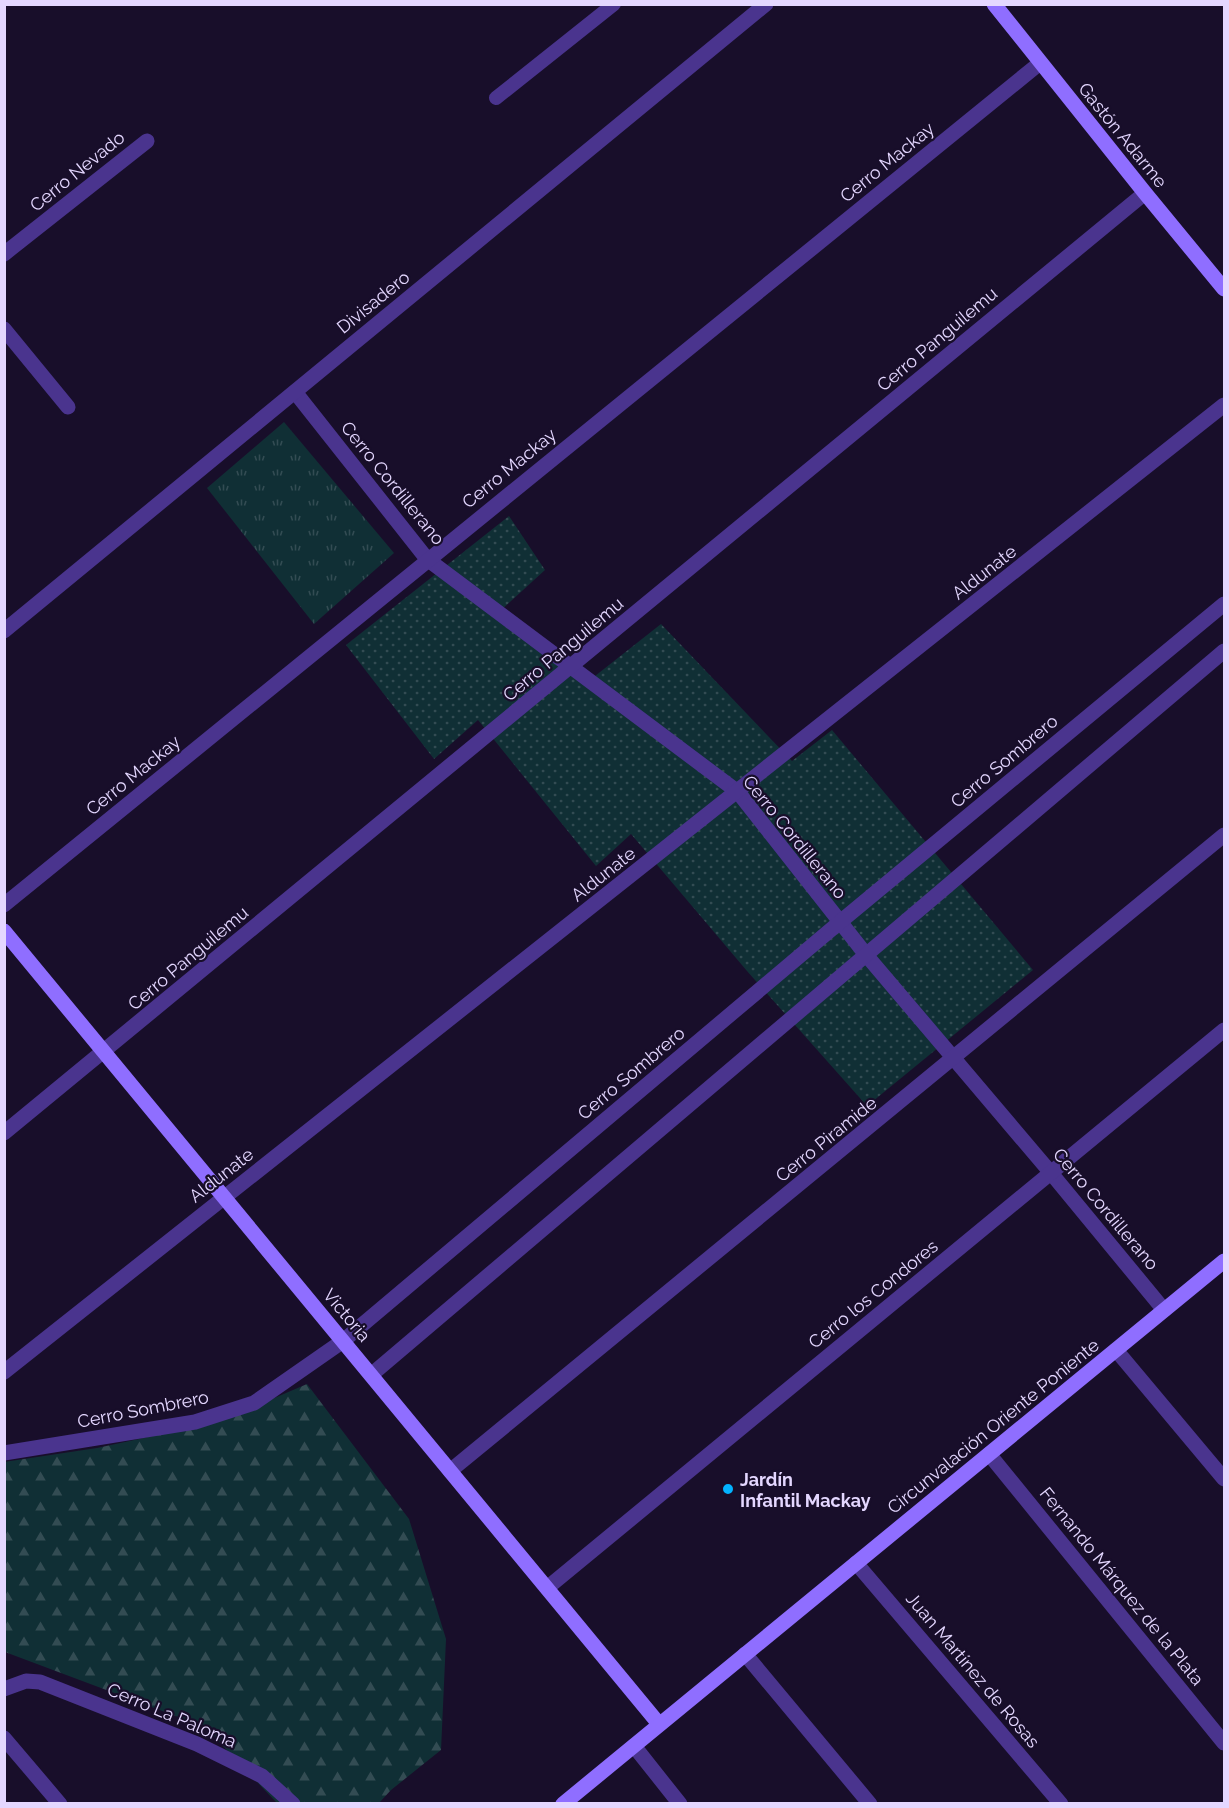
<svg xmlns="http://www.w3.org/2000/svg" width="1229" height="1808" viewBox="0 0 1229 1808" font-family="Raleway,sans-serif">
<style>
.grass{fill:url(#grass-dots)}
.forest{fill:url(#forest-firs)}
.park{fill:url(#park-tufts)}
.lines{fill:none;stroke-linecap:round;stroke-linejoin:round}
.lane{stroke:#4a348e;stroke-width:14}
.street{stroke:#4a348e;stroke-width:15}
.secondary{stroke:#8f6eff;stroke-width:15}
.poi-dot{fill:#03b3ff;stroke:#180e2a;stroke-width:2}
.labels{text-anchor:middle;dominant-baseline:central;stroke-width:4.5;stroke-linejoin:round;paint-order:stroke}
.street-label{font-size:18px;fill:#e4d7ff;stroke:#180e2a}
.poi-label{font-size:18px;font-weight:bold;fill:#e4d7ff;stroke:#180e2a;text-anchor:start}
</style>
<defs>
<pattern id="grass-dots" width="8" height="8" patternUnits="userSpaceOnUse" patternTransform="scale(1.5)"><rect width="8" height="8" fill="#102f35"/><path d="M2 2h.1M6 6h.1" fill="none" stroke="#334c53" stroke-width="1.8" stroke-linecap="round"/></pattern>
<pattern id="forest-firs" width="22" height="20" patternUnits="userSpaceOnUse" patternTransform="scale(1.5)"><rect width="22" height="20" fill="#102f35"/><path d="M5 1l3.5 6h-7zM16 11l3.5 6h-7z" fill="#334c53"/></pattern>
<pattern id="park-tufts" width="24" height="20" patternUnits="userSpaceOnUse" patternTransform="scale(1.5)"><rect width="24" height="20" fill="#102f35"/><path d="M3 7l-1-3M5 7V3M7 7l1-3M15 17l-1-3M17 17v-4M19 17l1-3" fill="none" stroke="#334c53"/></pattern>
</defs>
<rect width="100%" height="100%" fill="#180e2a"/>
<polygon class="grass" points="509,516 545,570 500,611 595,676 661,624 792,761 832,730 1033,970 867,1106 747,971 631,834 596,866 478,720 434,759 346,645"/>
<polygon class="forest" points="307,1384 409,1519 446,1639 441,1750 391,1790 379,1803 277,1803 205,1727 5,1652 4,1462 97,1448 218,1422"/>
<polygon class="park" points="284,422 394,553 314,624 207,488"/>
<g class="lines">
<polyline class="lane" points="496,98 614,4"/>
<g class="street">
<polyline points="4,254 147,141"/>
<polyline points="4,329 68,407"/>
<polyline points="295,392 427,559 738,792 867,956 1051,1173 1164,1310"/>
<polyline points="4,631 766,4"/>
<polyline points="4,905 1040,63"/>
<polyline points="4,1133 1145,193"/>
<polyline points="1116,1350 1224,1479"/>
<polyline points="4,1372 1224,405"/>
<polyline points="371,1375 1224,651"/>
<polyline points="4,1453 195,1422 254,1403 343,1341 840,922 1224,604"/>
<polyline points="989,1454 1224,1743"/>
<polyline points="450,1471 1224,835"/>
<polyline points="856,1563 1061,1804"/>
<polyline points="547,1588 1224,1030"/>
<polyline points="745,1654 870,1804"/>
<polyline points="4,1689 26,1681 40,1682 197,1744 262,1776 293,1804"/>
<polyline points="4,1738 60,1804"/>
<polyline points="634,1746 680,1804"/>
</g>
<g class="secondary">
<polyline points="994,4 1145,193 1224,289"/>
<polyline points="4,931 659,1724"/>
<polyline points="563,1804 1224,1261"/>
</g>
</g>
<circle class="poi-dot" cx="728" cy="1489" r="6"/>
<g class="labels">
<g class="street-label">
<text transform="translate(1123 135) rotate(51)">Gastón Adarme</text>
<text transform="translate(887 162) rotate(-39)">Cerro Mackay</text>
<text transform="translate(77 171) rotate(-39)">Cerro Nevado</text>
<text transform="translate(373 302) rotate(-39)">Divisadero</text>
<text transform="translate(937 339) rotate(-40)">Cerro Panguilemu</text>
<text transform="translate(509 468) rotate(-39)">Cerro Mackay</text>
<text transform="translate(393 483) rotate(51)">Cerro Cordillerano</text>
<text transform="translate(984 572) rotate(-38)">Aldunate</text>
<text transform="translate(563 649) rotate(-40)">Cerro Panguilemu</text>
<text transform="translate(1004 761) rotate(-40)">Cerro Sombrero</text>
<text transform="translate(133 775) rotate(-39)">Cerro Mackay</text>
<text transform="translate(795 837) rotate(51)">Cerro Cordillerano</text>
<text transform="translate(603 874) rotate(-38)">Aldunate</text>
<text transform="translate(188 958) rotate(-40)">Cerro Panguilemu</text>
<text transform="translate(631 1073) rotate(-40)">Cerro Sombrero</text>
<text transform="translate(826 1139) rotate(-39)">Cerro Piramide</text>
<text transform="translate(221 1175) rotate(-38)">Aldunate</text>
<text transform="translate(1106 1209) rotate(50)">Cerro Cordillerano</text>
<text transform="translate(873 1294) rotate(-39)">Cerro los Condores</text>
<text transform="translate(347 1315) rotate(50)">Victoria</text>
<text transform="translate(143 1409) rotate(-11)">Cerro Sombrero</text>
<text transform="translate(993 1426) rotate(-39)">Circunvalación Oriente Poniente</text>
<text transform="translate(1122 1586) rotate(51)">Fernando Márquez de la Plata</text>
<text transform="translate(973 1670) rotate(50)">Juan Martínez de Rosas</text>
<text transform="translate(172 1715) rotate(23)">Cerro La Paloma</text>
</g>
<g class="poi-label">
<text x="740" y="1479">Jardín<tspan x="740" dy="21">Infantil Mackay</tspan></text>
</g>
</g>
<rect width="1229" height="1808" fill="none" stroke="#e4d7ff" stroke-width="12"/>
</svg>
